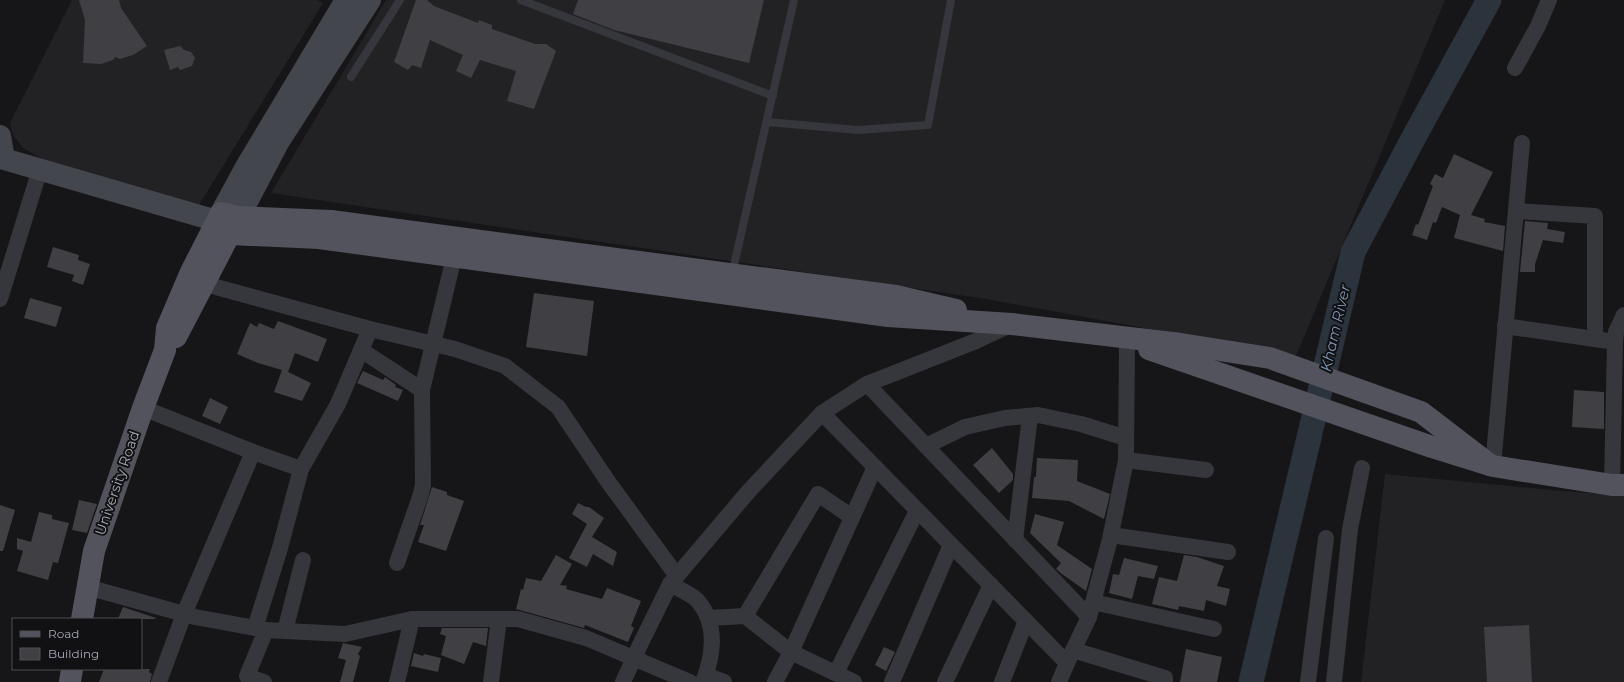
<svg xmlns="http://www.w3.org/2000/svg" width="1624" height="682" viewBox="0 0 1624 682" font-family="Montserrat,sans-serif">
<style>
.built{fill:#222124}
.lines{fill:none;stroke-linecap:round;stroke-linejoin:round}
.river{stroke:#2b333c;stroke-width:25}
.building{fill:#404044}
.lane{stroke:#36373c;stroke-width:8}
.street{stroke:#36373c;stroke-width:16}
.secondary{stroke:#44464d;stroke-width:22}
.primary{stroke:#52535c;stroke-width:22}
.labels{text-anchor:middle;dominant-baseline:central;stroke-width:4;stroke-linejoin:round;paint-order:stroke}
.street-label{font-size:14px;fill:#a7abb8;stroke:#111012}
.water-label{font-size:15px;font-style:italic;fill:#7d96b4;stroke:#111012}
</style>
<rect width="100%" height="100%" fill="#161517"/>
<g class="built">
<polygon points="72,0 317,0 323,3 196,210 44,160 23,148 13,135 10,123"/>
<polygon points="386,0 1445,0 1296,356 986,299 271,193"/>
<polygon points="1385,474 1562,491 1624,496 1624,682 1361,682"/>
</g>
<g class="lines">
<polyline class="river" points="1251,682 1353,252 1414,137 1489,0"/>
</g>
<g class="building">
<polygon points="79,0 119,0 121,8 147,46 133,55 120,59 115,57 113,60 101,64 83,63 85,20"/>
<polygon points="416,0 427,0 434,6 478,23 479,20 492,25 492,29 535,44 546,44 556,51 534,109 507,101 516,71 480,60 471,78 456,71 463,55 430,40 421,68 412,65 408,70 394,62"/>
<polygon points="578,0 764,0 749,63 614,30 573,14"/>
<polygon points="180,46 184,50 191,52 195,58 192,66 180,70 178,67 170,70 164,50"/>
<polygon points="1454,154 1493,172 1471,215 1485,219 1484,222 1505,226 1503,251 1454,238 1460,215 1442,207 1436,223 1433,222 1427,240 1412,235 1416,224 1418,225 1433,186 1430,184 1435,174 1443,178"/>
<polygon points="1525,221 1548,223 1547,229 1565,232 1563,243 1543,240 1535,264 1535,272 1520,272"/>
<polygon points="53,247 79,255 78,260 90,264 83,285 72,281 74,275 47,267"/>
<polygon points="534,293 594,301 587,356 526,347"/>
<polygon points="30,298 62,307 56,327 24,318"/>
<polygon points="278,321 327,339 318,362 295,353 288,372 311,383 302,401 274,392 282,370 258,363 237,354 250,323 257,327 259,323 274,329"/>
<polygon points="363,371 383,380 385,377 396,385 395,387 403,390 398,401 357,383"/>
<polygon points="1574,390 1604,392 1604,429 1572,427"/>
<polygon points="210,398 228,407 220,424 202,416"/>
<polygon points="992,448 1013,474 1013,480 999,493 973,465"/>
<polygon points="1037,458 1078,460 1077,481 1110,494 1104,519 1069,501 1032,498 1034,477 1036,477"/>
<polygon points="432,487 447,492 447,495 464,501 446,551 418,542 424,525 420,525"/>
<polygon points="79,500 97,504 87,533 72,530"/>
<polygon points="578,503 586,507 589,507 604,518 592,537 617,552 613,566 593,554 587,567 569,558 587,524 572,514"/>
<polygon points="0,505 15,510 3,551 0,551"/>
<polygon points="39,512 52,515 52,519 69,523 58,563 53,562 48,580 17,571 23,551 17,549 17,538 31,542"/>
<polygon points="1035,514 1064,522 1057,545 1092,569 1086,591 1062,574 1056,569 1061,563 1030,533"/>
<polygon points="556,555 572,564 560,585 567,586 566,589 602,599 607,588 641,601 631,626 634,628 628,642 585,625 584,628 516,609 521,589 523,590 526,578 541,581"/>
<polygon points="1184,555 1197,557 1224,566 1217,586 1230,589 1226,606 1206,600 1204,611 1179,606 1178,610 1152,604 1159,577 1177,581"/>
<polygon points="1124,558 1158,566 1154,579 1138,576 1132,599 1109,593 1113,574 1119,575"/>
<polygon points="123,607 156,618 155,619 118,619"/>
<polygon points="1529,625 1532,682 1487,682 1484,627"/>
<polygon points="442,628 488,628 486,646 473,642 464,664 441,655 446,636 440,634"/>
<polygon points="343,643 362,647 358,654 360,656 353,682 340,682 346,660 338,658"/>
<polygon points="884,647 895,652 886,671 875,665"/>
<polygon points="1186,649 1222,657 1217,682 1180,682"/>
<polygon points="414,653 423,656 424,654 441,658 438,672 411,666"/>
<polygon points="104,669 150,669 149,672 152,674 150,682 99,682"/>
</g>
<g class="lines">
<g class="lane">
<polyline points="521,0 773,96"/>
<polyline points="351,77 400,0"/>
<polyline points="767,122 858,130 928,125 951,0"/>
<polyline points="732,274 794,0"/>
</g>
<g class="street">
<polyline points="1515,68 1538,26 1549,0"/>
<polyline points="1516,211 1595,216 1595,339"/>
<polyline points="205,284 370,329 455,349 505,366 558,407 609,483 677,576"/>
<polyline points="0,299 40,169"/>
<polyline points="1505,326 1615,342 1616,332 1624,315"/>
<polyline points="361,350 422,390"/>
<polyline points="867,384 1089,617"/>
<polyline points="143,408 253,452 301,469"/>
<polyline points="822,413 1067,663 1059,682"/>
<polyline points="926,446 965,427 1005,418 1038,415 1081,424 1126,438"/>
<polyline points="1126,460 1206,470"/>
<polyline points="1493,466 1522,143"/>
<polyline points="1612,485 1615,342"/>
<polyline points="1111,535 1228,552"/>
<polyline points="1015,540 1030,416"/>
<polyline points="397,563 420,497 423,485 422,390 454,257"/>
<path d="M 670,584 C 678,589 690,593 697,600 C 718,624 714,654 703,682"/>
<polyline points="87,587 195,617 266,630 345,634 412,619 518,619 586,638 690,682"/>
<polyline points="1093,602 1214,629"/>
<polyline points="745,616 818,494 852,517"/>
<polyline points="709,618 745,616 791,652 854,682"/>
<polyline points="255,628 280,548 301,469 338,404 370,329"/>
<polyline points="285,631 303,560"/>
<polyline points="1073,650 1165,678 1165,682"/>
<polyline points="1067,663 1089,617 1110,539 1126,460 1127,342"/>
<polyline points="836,673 917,511"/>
<polyline points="706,675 724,682"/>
<polyline points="159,682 184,614 253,452"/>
<polyline points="264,682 247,676 266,630"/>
<polyline points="397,682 412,619"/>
<polyline points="491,682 499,619"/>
<polyline points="623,682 639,647 670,584 748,492 822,413 867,384 976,341 1010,325"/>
<polyline points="775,682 791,652 875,467"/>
<polyline points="892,682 951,545"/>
<polyline points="945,682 991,585"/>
<polyline points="1002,682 1026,621"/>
<polyline points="1308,682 1326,538"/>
<polyline points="1334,682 1350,529 1362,468"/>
</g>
<g class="secondary">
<polyline points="0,136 4,159 217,221"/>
<polyline points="221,213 246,167 346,0"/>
<polyline points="239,217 279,141 370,0"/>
</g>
<g class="primary">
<polyline points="213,229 230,234 319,238 888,316 1012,324 1181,344 1270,358 1421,412 1490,465"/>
<polyline points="176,337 236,222"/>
<polyline points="1149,349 1432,447 1493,466 1612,485 1624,485"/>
<polyline points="82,619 94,551 143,408 165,350 167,328 190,274 221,213 239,217 331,221 896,296 956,310"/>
<polyline points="70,682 72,669"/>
</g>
</g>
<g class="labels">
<g class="street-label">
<text transform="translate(117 483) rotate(-71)">University Road</text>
</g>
<g class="water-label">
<text transform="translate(1335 328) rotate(-77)">Kham River</text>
</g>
</g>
<rect x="12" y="618" width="130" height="52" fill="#111012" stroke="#4d4e54"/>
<rect x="20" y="631" width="20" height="6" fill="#52535c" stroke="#4d4e54"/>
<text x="48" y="638" font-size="12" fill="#a7abb8">Road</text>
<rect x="20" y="648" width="20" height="12" fill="#404044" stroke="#4d4e54"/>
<text x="48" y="658" font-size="12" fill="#a7abb8">Building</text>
</svg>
